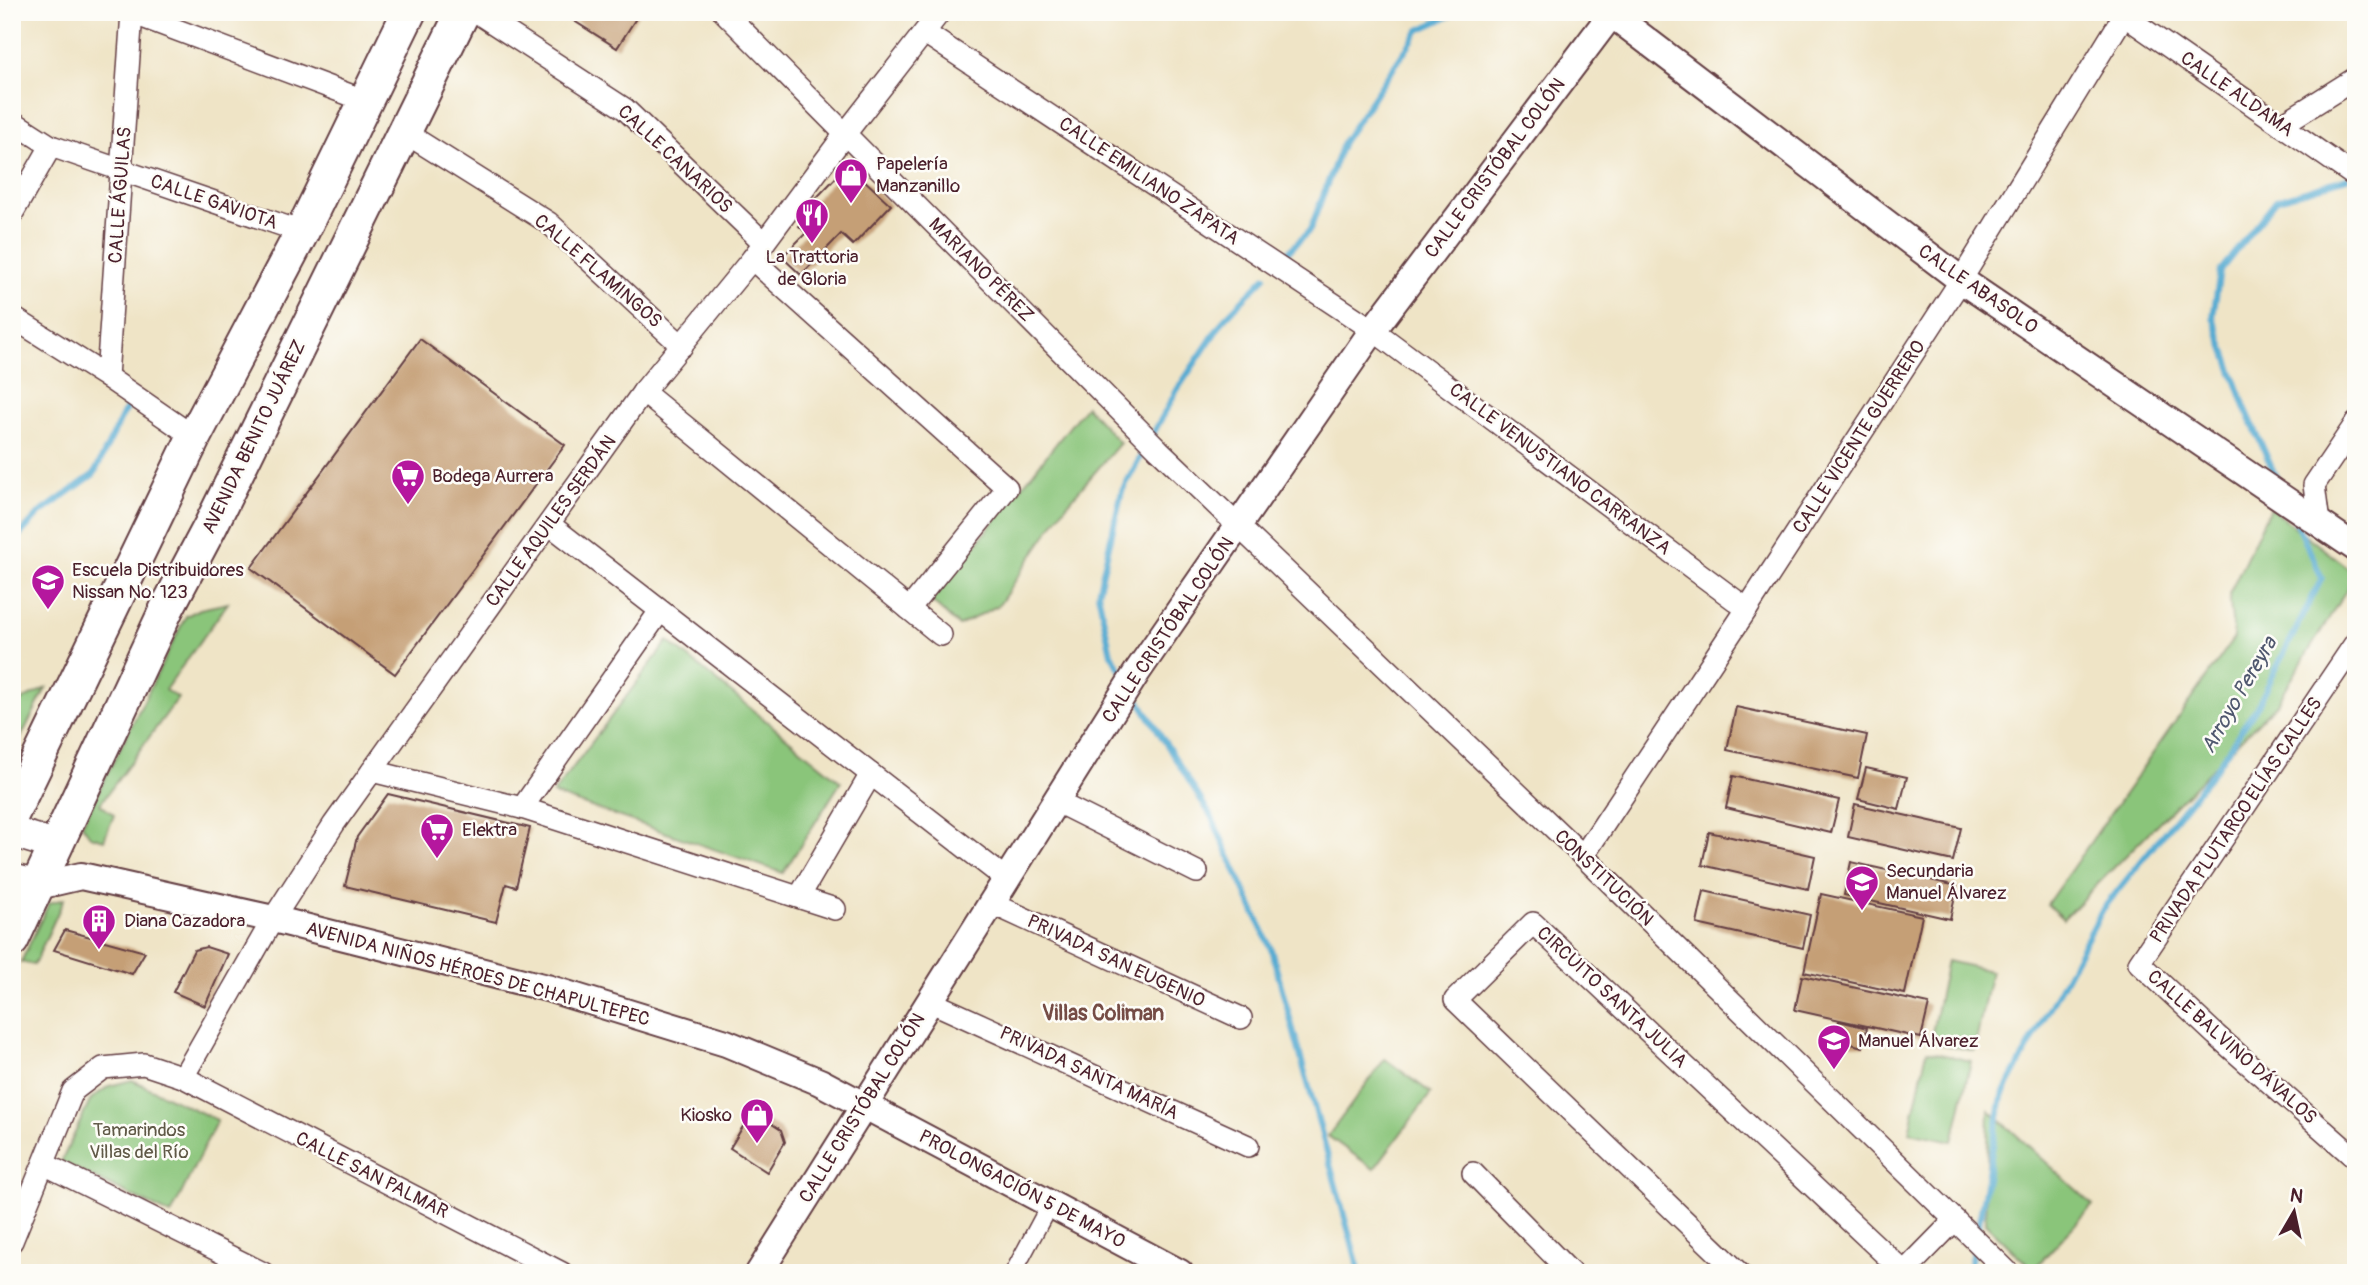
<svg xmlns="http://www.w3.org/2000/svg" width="2368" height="1285" viewBox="0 0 2368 1285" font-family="Pangolin,sans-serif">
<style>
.green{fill:#8ac57a;stroke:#6a7252;stroke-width:2}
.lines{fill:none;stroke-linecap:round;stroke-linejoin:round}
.stream{stroke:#56abd2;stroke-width:6}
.building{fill:#c59f76}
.pedestrian-casing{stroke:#633d42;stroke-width:19}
.minor-casing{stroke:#633d42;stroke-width:24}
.tertiary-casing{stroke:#633d42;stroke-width:30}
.secondary-casing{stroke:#633d42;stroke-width:33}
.primary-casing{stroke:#633d42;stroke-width:37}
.pedestrian{stroke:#fff;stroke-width:16}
.minor{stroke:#fff;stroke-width:21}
.tertiary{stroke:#fff;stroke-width:26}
.secondary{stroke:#fff;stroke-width:30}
.primary{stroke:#fff;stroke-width:33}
.labels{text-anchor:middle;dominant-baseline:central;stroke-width:5;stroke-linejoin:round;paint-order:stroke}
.street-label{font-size:19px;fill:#4a1f2b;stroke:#fdfcf7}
.poi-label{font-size:19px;fill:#4a1f2b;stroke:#fdfcf7;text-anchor:start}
.park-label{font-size:19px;fill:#605947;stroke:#fdfcf7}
.water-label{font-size:21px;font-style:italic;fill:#4f576e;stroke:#fdfcf7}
.neighbourhood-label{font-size:21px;font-weight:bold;fill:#754c45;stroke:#fdfcf7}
</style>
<rect width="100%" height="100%" fill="#fdfcf7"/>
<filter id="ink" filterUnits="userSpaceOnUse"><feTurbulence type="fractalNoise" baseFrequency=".0143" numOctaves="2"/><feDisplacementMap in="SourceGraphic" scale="14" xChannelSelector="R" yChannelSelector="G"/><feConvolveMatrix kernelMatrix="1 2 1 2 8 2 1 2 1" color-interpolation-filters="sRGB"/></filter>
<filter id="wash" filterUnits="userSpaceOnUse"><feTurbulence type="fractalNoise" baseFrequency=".00686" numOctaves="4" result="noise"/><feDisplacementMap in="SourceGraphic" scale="28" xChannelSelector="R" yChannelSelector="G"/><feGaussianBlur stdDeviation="1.57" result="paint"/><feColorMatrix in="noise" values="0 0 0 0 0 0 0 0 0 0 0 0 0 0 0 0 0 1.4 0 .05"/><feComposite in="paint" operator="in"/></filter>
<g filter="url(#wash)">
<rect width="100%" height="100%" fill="#efe4c6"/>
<g class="green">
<polygon points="1086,406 1120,443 1064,508 999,605 959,626 931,601"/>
<polygon points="2270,508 2356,574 2277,703 2063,919 2047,904 2234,638 2229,594"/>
<polygon points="228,603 165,690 178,698 100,804 114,815 104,840 90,836 82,825 186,616 200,609"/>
<polygon points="668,641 841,782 783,873 553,794"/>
<polygon points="46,688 12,755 12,705"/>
<polygon points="64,899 34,965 21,962 49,903"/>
<polygon points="1947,961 1991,971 1974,1051 1930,1042"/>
<polygon points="1927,1051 1971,1061 1953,1141 1909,1132"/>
<polygon points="1385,1059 1431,1093 1374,1169 1328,1136"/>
<polygon points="132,1080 217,1120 171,1215 61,1162 91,1099 109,1086"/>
<polygon points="1989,1110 2093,1205 2033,1270 1985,1223"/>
</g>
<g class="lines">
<g class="stream">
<polyline points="1287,253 1310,230 1343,142 1419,30 1458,12"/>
<polyline points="2279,484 2245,407 2213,317 2220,271 2276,200 2347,178"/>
<polyline points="12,543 40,513 94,474 130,400"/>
<polyline points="1125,677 1111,654 1098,593 1122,491 1177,390 1225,318 1265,277"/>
<polyline points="1134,692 1211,816 1271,949 1360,1273"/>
<polyline points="1977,1233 2002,1096 2103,909 2217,767 2259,703 2322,578 2295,519"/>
<polyline points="1968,1273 1974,1247"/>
</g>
</g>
<g id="blocks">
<g class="building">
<polygon points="560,12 640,12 617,48"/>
<polygon points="848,165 891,205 853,245 841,234 801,275 782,257 806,233 799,226 806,220 800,215"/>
<polygon points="420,339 565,445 395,674 251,568"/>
<polygon points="1736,707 1867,735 1858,778 1727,750"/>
<polygon points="1866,768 1907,777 1899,809 1858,799"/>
<polygon points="1733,776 1839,800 1831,833 1726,808"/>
<polygon points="388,794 530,828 516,887 506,884 496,922 345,886 357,837"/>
<polygon points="1855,804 1961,828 1953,861 1848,837"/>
<polygon points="1709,832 1815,856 1808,889 1702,865"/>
<polygon points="1851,862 1957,886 1950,919 1844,895"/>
<polygon points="1704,891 1810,915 1803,948 1697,924"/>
<polygon points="1821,894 1922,916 1905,994 1804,972"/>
<polygon points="65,930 145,952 132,974 54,950"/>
<polygon points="206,947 228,954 205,1006 173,992 194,950"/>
<polygon points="1802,976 1929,1004 1921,1038 1795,1010"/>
<polygon points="1839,1021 1867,1028 1863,1047 1835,1040"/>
<polygon points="750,1115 759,1121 761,1117 781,1130 785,1142 767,1172 730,1148"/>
</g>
</g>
</g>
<g filter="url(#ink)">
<use href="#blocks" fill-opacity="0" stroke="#633d42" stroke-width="2"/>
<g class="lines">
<g class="pedestrian-casing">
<polyline id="pedestrian" points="1013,1273 1050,1204"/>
</g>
<g class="minor-casing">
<g id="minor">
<polyline points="129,12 366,101"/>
<polyline points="476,12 625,109 764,243"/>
<polyline points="724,12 1159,450 1583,856 2009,1273"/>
<polyline points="2119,12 2356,177"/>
<polyline points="925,33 1373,330 1747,609"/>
<polyline points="12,121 51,146 302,232"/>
<polyline points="2281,125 2356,78"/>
<polyline points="404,132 549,223 682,346"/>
<polyline points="12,214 51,146"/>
<polyline points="752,259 1007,488 909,609"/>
<polyline points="12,317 107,377 194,437"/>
<polyline points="107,377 132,12"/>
<polyline points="643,392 941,635"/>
<polyline points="2319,523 2314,485 2356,423"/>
<polyline points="549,524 1006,879"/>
<polyline points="2356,642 2139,963 2216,1035 2356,1159"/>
<polyline points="372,771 522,808 835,909"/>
<polyline points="1055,801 1197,872"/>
<polyline points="522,808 660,611"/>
<polyline points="1583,856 1747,609 1961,280 2126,12"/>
<polyline points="799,897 871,774"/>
<polyline points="991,903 1241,1018"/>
<polyline points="929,1001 1248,1146"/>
<polyline points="183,1077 273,919 334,824 643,392 752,259 845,134 940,12"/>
<polyline points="44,1164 263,1273"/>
<polyline points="1473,1173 1571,1273"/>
<polyline points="12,1241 73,1091 103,1068 144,1064 183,1077 562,1273"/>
<polyline points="1739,1273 1455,1000 1533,923 1904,1272"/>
<polyline points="1903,1273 1955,1220"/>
</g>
</g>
<g class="tertiary-casing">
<g id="tertiary">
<polyline points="1609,12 1961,280 2356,548"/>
<polyline points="38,886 81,876 273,919 547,988 726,1043 820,1082 1180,1273"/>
<polyline points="759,1273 1137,672 1373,330 1613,12"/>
</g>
</g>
<g class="secondary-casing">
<g id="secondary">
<polyline points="12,832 55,845"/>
<polyline points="12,879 38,886"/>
</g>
</g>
<g class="primary-casing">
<g id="primary">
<polyline points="12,814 194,437 302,232 409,12"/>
<polyline points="12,940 167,608 211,525 463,12"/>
</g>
</g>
<use href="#pedestrian" class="pedestrian"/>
<use href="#minor" class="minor"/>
<use href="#tertiary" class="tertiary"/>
<use href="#secondary" class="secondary"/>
<use href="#primary" class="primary"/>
</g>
</g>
<defs>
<g id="shop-pin" transform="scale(1.75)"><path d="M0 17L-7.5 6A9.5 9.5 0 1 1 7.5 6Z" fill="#b5179e" stroke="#fdfcf7"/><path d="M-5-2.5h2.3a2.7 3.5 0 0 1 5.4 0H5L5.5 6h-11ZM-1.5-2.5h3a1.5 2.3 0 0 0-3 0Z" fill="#fff"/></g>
<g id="restaurant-pin" transform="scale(1.75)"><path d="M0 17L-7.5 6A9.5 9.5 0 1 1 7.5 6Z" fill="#b5179e" stroke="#fdfcf7"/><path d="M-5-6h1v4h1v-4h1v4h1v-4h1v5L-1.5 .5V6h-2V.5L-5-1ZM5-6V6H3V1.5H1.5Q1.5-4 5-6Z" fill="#fff"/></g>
<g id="supermarket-pin" transform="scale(1.75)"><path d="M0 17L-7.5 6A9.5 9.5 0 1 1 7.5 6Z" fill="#b5179e" stroke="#fdfcf7"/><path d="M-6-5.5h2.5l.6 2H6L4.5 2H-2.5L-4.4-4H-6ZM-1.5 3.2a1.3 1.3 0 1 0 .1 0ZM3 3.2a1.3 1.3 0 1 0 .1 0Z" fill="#fff"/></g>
<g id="school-pin" transform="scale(1.75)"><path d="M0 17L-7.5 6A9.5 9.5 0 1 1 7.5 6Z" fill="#b5179e" stroke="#fdfcf7"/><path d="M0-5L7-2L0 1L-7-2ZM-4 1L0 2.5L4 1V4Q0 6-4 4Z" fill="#fff"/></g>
<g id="building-pin" transform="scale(1.75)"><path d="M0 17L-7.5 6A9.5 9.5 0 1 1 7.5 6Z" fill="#b5179e" stroke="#fdfcf7"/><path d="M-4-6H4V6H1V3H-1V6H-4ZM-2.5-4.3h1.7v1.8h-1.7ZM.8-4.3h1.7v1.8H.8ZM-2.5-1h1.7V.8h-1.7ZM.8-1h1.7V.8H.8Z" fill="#fff"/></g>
</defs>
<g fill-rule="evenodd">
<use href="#shop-pin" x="851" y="175"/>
<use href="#restaurant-pin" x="812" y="215"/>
<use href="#supermarket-pin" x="408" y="476"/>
<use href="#school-pin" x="48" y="581"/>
<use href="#supermarket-pin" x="437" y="830"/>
<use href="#school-pin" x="1862" y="882"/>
<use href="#building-pin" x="99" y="921"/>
<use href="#school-pin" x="1834" y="1041"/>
<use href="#shop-pin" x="757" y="1115"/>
</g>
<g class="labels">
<g class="street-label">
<text transform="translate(2237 94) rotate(35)">CALLE ALDAMA</text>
<text transform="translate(675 159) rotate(43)">CALLE CANARIOS</text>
<text transform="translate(1495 168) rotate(-53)">CALLE CRISTÓBAL COLÓN</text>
<text transform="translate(1149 181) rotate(34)">CALLE EMILIANO ZAPATA</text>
<text transform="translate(120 195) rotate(-86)">CALLE ÁGUILAS</text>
<text transform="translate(214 202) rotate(19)">CALLE GAVIOTA</text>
<text transform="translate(981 270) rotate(45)">MARIANO PÉREZ</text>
<text transform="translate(598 271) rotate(41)">CALLE FLAMINGOS</text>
<text transform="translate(1978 289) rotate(35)">CALLE ABASOLO</text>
<text transform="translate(254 437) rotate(-64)">AVENIDA BENITO JUÁREZ</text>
<text transform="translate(1859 437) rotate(-57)">CALLE VICENTE GUERRERO</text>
<text transform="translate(1560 469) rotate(37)">CALLE VENUSTIANO CARRANZA</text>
<text transform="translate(551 521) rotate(-54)">CALLE AQUILES SERDÁN</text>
<text transform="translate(1168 630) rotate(-56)">CALLE CRISTÓBAL COLÓN</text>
<text transform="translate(2236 820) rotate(-56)">PRIVADA PLUTARCO ELÍAS CALLES</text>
<text transform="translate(1604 878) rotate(44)">CONSTITUCIÓN</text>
<text transform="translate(1116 961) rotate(25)">PRIVADA SAN EUGENIO</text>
<text transform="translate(478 974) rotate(15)">AVENIDA NIÑOS HÉROES DE CHAPULTEPEC</text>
<text transform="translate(1612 997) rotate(43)">CIRCUITO SANTA JULIA</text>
<text transform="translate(2232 1047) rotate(42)">CALLE BALVINO DÁVALOS</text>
<text transform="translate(1089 1073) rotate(25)">PRIVADA SANTA MARÍA</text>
<text transform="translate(862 1108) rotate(-58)">CALLE CRISTÓBAL COLÓN</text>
<text transform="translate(372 1175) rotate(27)">CALLE SAN PALMAR</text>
<text transform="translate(1022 1189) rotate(28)">PROLONGACIÓN 5 DE MAYO</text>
</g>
<g class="poi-label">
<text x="876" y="164">Papelería<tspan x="876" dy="22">Manzanillo</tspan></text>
<text x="812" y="257" text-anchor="middle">La Trattoria<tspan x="812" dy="22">de Gloria</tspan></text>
<text x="432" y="476">Bodega Aurrera</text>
<text x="72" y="570">Escuela Distribuidores<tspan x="72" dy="22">Nissan No. 123</tspan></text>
<text x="462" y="830">Elektra</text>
<text x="1886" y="871">Secundaria<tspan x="1886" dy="22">Manuel Álvarez</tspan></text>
<text x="124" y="921">Diana Cazadora</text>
<text x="1858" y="1041">Manuel Álvarez</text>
<text x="732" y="1115" text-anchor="end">Kiosko</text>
</g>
<g class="park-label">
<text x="139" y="1130">Tamarindos<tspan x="139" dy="22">Villas del Río</tspan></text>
</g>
<g class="water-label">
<text transform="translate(2239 695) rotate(-60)">Arroyo Pereyra</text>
</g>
<g class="neighbourhood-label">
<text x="1103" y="1013">Villas Coliman</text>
</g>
</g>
<rect width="2368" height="1285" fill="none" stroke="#fdfcf7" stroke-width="42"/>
<g transform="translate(2294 1212) rotate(9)" stroke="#fdfcf7" stroke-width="5" paint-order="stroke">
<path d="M0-5L12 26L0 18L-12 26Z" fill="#4a1f2b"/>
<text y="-10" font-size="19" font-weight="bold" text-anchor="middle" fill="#4a1f2b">N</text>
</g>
</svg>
